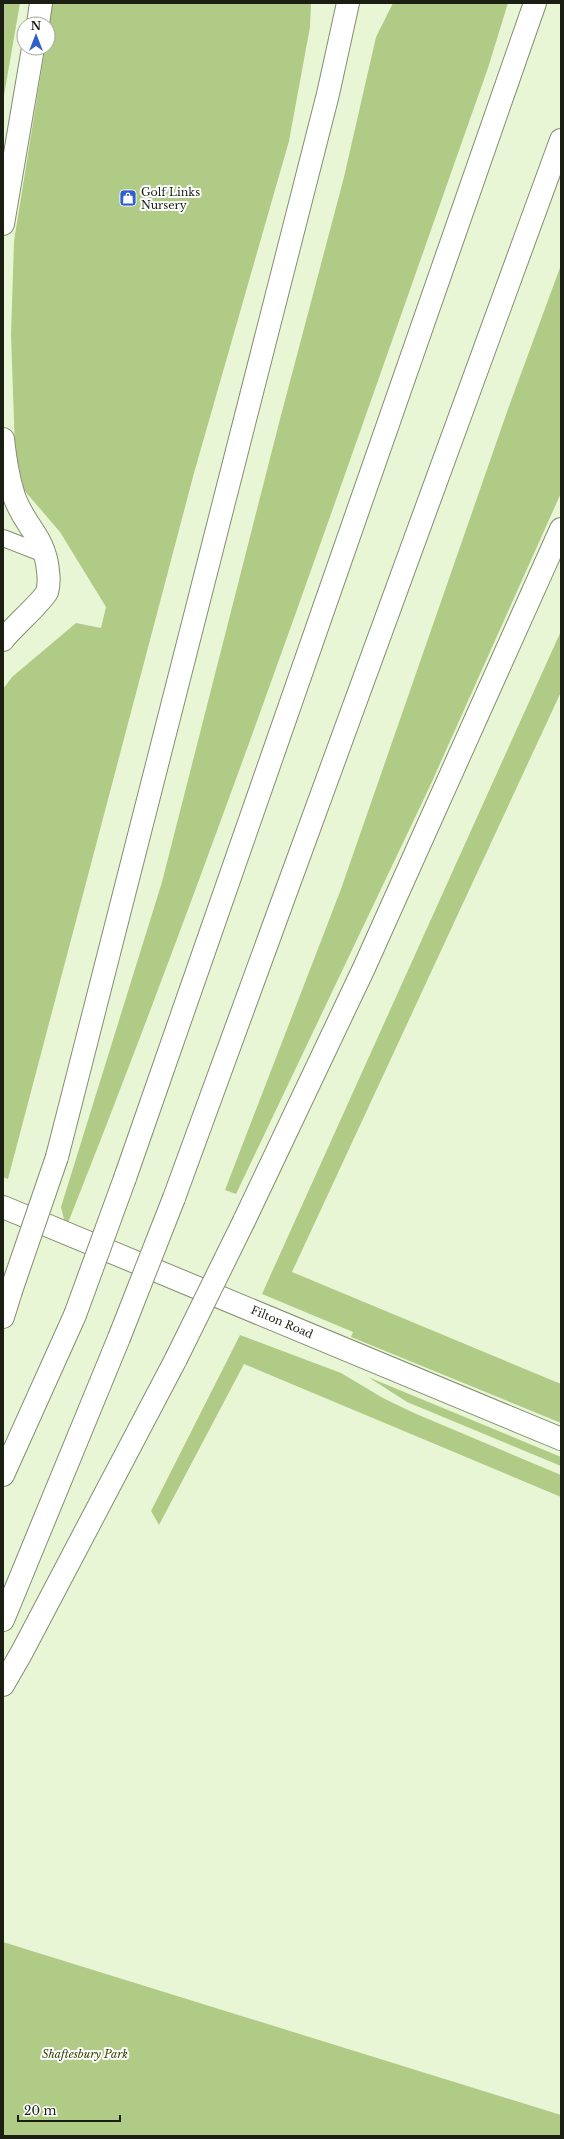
<svg xmlns="http://www.w3.org/2000/svg" width="564" height="2139" viewBox="0 0 564 2139" font-family="'Libre Baskerville',serif">
<style>
.green{fill:#b0cb86}
.lines{fill:none;stroke-linecap:round;stroke-linejoin:round}
.lane-casing{stroke:#828e70;stroke-width:18}
.street-casing{stroke:#828e70;stroke-width:24}
.highway-casing{stroke:#828e70;stroke-width:24}
.lane{stroke:#fff;stroke-width:16}
.street{stroke:#fff;stroke-width:22}
.highway{stroke:#fff;stroke-width:22}
.highway-bridge-casing{stroke:#828e70;stroke-width:24;stroke-linecap:butt}
.highway-bridge{stroke:#fff;stroke-width:22}
.labels{text-anchor:middle;dominant-baseline:central;stroke-width:4;stroke-linejoin:round;paint-order:stroke}
.poi-label{font-size:11px;fill:#1b1f13;stroke:#fff;text-anchor:start}
.street-label{font-size:11px;fill:#1b1f13;stroke:#fff}
.park-label{font-size:11px;font-style:italic;fill:#324501;stroke:#fff}
</style>
<rect width="100%" height="100%" fill="#e9f6d5"/>
<g class="green">
<polygon points="3,3 20,3 3,101"/>
<polygon points="52,3 311,3 310,27 289,141 194,473 8,1179 3,1177 3,689 12,677 76,623 101,628 106,607 60,532 24,490 15,450 11,335 14,241 45,48 48,48 48,29"/>
<path d="M 393,3 L 508,3 L 488,68 C 351,456 218,845 66,1228 L 61,1207 L 162,882 L 279,423 L 344,177 L 376,37 Z"/>
<polygon points="561,265 561,493 430,786 236,1194 225,1190 341,889 508,409"/>
<polygon points="561,631 561,692 292,1272 561,1384 561,1423 351,1337 353,1332 262,1294"/>
<polygon points="240,1335 341,1373 383,1398 414,1413 561,1475 561,1497 244,1364 159,1525 151,1511"/>
<polygon points="368,1377 561,1457 561,1466 407,1402"/>
<polygon points="3,1942 561,2115 561,2136 3,2136"/>
</g>
<g class="lines">
<g class="lane-casing">
<polyline id="lane" points="3,538 47,555"/>
</g>
<g class="street-casing">
<g id="street">
<polyline points="38,24 41,3"/>
<polyline points="3,224 33,48"/>
<path d="M 3,439 C 5,458 8,478 14,496 C 24,526 45,536 48,571 C 49,578 49,585 47,592 C 43,601 11,629 3,640"/>
<polyline points="3,1207 561,1439"/>
</g>
</g>
<g class="highway-casing">
<g id="highway">
<polyline points="57,1157 328,94 348,3"/>
<polyline points="125,1178 535,3"/>
<polyline points="174,1198 561,140"/>
<polyline points="244,1221 364,968 561,529"/>
<polyline points="3,1317 11,1291"/>
<polyline points="3,1475 75,1315"/>
<polyline points="3,1620 119,1338"/>
<polyline points="3,1685 22,1652 176,1359"/>
</g>
</g>
<use href="#lane" class="lane"/>
<use href="#street" class="street"/>
<use href="#highway" class="highway"/>
<g class="highway-bridge-casing">
<g id="highway-bridge">
<polyline points="11,1291 57,1157"/>
<polyline points="75,1315 125,1178"/>
<polyline points="119,1338 174,1198"/>
<polyline points="176,1359 244,1221"/>
</g>
</g>
<use href="#highway-bridge" class="highway-bridge"/>
</g>
<defs>
<g id="shop-square" transform="scale(0.9)"><rect x="-9" y="-9" width="18" height="18" rx="4" fill="#315ecd" stroke="#fff"/><path d="M-5-2.5h2.3a2.7 3.5 0 0 1 5.4 0H5L5.5 6h-11ZM-1.5-2.5h3a1.5 2.3 0 0 0-3 0Z" fill="#fff"/></g>
</defs>
<g fill-rule="evenodd">
<use href="#shop-square" x="128" y="198"/>
</g>
<g class="labels">
<g class="poi-label">
<text x="141" y="192">Golf Links<tspan x="141" dy="13">Nursery</tspan></text>
</g>
<g class="street-label">
<text transform="translate(282 1322) rotate(23)">Filton Road</text>
</g>
<g class="park-label">
<text x="85" y="2054">Shaftesbury Park</text>
</g>
</g>
<rect width="564" height="2139" fill="none" stroke="#1b1f13" stroke-width="8"/>
<g transform="translate(36 36)"><circle r="19" fill="#ffffff" stroke="#a4a5a1"/>
<path d="M0-3L7 15L0 10L-7 15Z" fill="#315ecd"/>
<text y="-6" font-size="11" font-weight="bold" text-anchor="middle" fill="#1b1f13">N</text>
</g>
<path d="M18 2115v6h102v-6" fill="none" stroke="#1b1f13" stroke-width="2"/>
<text x="24" y="2115" font-size="12" fill="#1b1f13" stroke="#ffffff" stroke-width="3" paint-order="stroke">20 m</text>
</svg>
